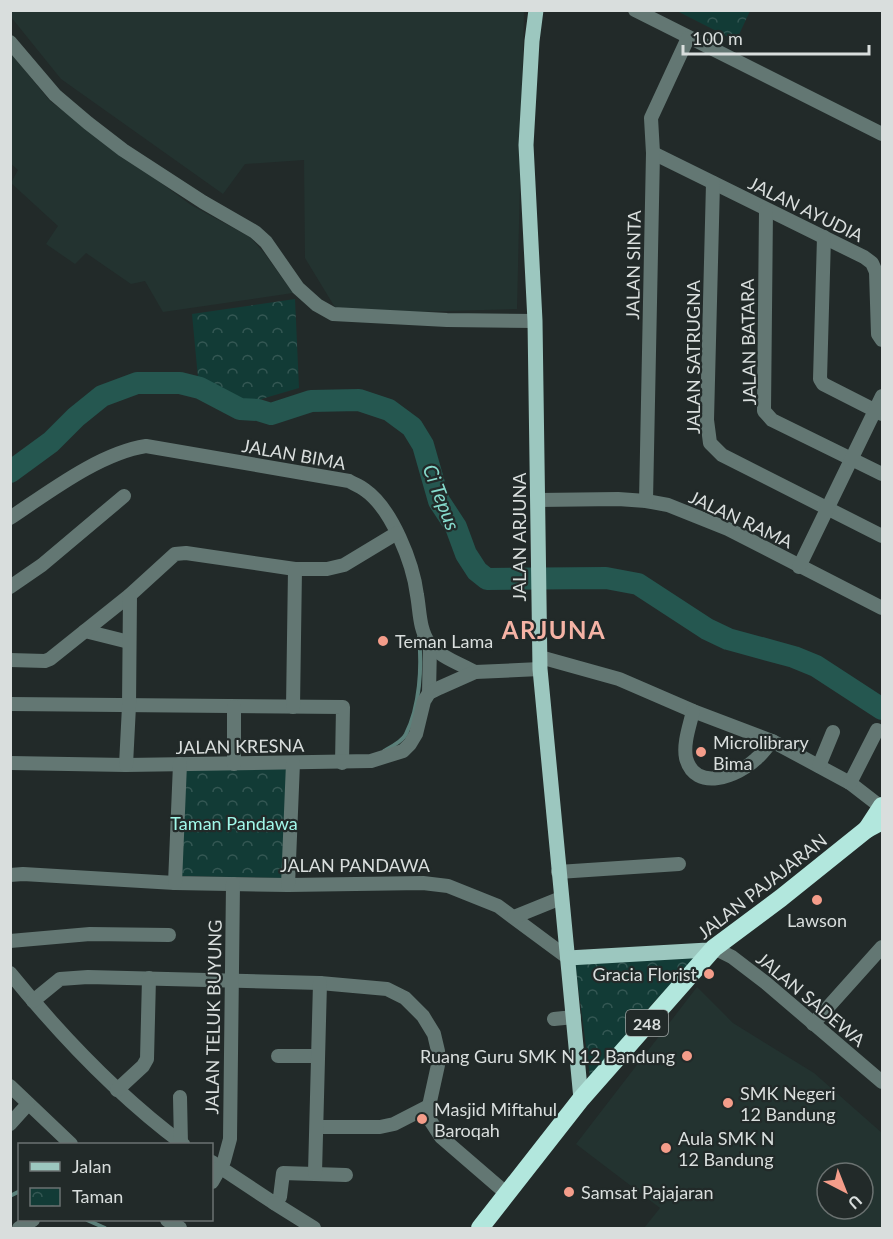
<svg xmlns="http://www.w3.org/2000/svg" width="893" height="1239" viewBox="0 0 893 1239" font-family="Lato,sans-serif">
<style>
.built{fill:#233330;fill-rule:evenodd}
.park{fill:url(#park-crowns)}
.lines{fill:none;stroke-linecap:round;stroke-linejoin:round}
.stream{stroke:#5b807a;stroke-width:4}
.river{stroke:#255750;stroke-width:22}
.minor{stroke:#637773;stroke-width:14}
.major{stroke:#9cc7bf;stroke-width:15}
.highway{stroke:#b2e7dd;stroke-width:18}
.poi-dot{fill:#f49d8a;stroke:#222a29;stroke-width:2}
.labels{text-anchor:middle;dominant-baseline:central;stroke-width:4.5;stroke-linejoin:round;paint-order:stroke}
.shield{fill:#222a29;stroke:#a2a8a7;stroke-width:1.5}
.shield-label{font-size:16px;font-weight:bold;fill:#d9dedd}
.street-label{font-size:18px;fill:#d9dedd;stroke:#222a29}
.poi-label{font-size:18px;fill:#d9dedd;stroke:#222a29;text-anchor:start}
.park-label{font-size:18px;fill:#a1f7e9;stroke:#222a29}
.water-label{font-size:20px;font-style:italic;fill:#85dacc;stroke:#222a29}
.district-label{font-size:24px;font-weight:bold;letter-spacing:1.5px;fill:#f5b3a5;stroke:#222a29}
</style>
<defs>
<pattern id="park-crowns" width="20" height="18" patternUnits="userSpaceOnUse" patternTransform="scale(1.5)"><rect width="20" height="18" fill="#123b36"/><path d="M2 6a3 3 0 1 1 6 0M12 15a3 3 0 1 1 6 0" fill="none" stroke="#345753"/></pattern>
</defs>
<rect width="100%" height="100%" fill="#222a29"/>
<g class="built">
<polygon points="10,11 524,11 517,309 339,314 305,258 304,160 245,164 223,194 61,79 11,17"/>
<polygon points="10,52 50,101 191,205 250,237 265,254 293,293 163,312 145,281 131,284 86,253 75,264 46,244 58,226 11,183 18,170 11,164"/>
<path d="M 697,987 L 733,1023 L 814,1073 L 882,1133 L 882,1228 L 644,1228 L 660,1208 L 576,1144 ZM 827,1173 L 863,1173 L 863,1209 L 827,1209 Z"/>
</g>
<g class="park">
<polygon points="677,11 750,11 736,41"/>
<polygon points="295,299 299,388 258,400 241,401 198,378 192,314"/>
<polygon points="289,768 284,878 179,876 184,770"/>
<polygon points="699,953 642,1015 590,1077 575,962"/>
</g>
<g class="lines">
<g class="stream">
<path d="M 384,751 C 391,747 403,741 406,734 C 420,706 422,667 419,637"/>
<polyline points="10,1196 20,1191"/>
<polyline points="87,1220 105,1228"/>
</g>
<polyline class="river" points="10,472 51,442 76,417 102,396 137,383 180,383 200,388 240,409 258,410 271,414 311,401 359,400 389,410 412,427 423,445 439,501 456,527 466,554 477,571 487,579 606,578 638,584 707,629 728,639 794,657 816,666 882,709"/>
<g class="minor">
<polyline points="635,10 882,134"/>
<polyline points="10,42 55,95 88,123 123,150 203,202 255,232 266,242 298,288 317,305 333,314 447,320 535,321"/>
<polyline points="653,153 864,257 872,263 876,272 878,334 882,340"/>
<polyline points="713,183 707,420 710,443 722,455 882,536"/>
<polyline points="766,210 764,411 772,420 882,474"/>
<polyline points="824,237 820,379 823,384 882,414"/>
<polyline points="538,500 618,499 646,501 668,505 728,529 882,608"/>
<polyline points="646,501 653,153 651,118 688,38"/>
<path d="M 10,518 C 49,492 100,453 146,446 L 349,481 C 354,484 360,486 365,490 C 392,509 413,563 417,595 C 420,611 419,629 429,643 C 439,657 461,664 475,672"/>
<polyline points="799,567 882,396"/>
<polyline points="10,587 42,565 124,496"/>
<polyline points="85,631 129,642"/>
<polyline points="540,657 619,679 693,711 772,741 850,783 881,807"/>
<polyline points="10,660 45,661 50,659 130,595 175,554 186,553 295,569 327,569 344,565 397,533"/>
<polyline points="429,693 430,645"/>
<polyline points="10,704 343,707 342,763"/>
<polyline points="293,707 295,569"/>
<path d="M 693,711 C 690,725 683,743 686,758 C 695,793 738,776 756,759 C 762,754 767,747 772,741"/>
<polyline points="10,763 126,765 371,761 403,751 410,744 416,734 424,701 429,693 439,688 475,672 540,669"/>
<polyline points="234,764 234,707"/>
<polyline points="126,765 129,706 130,595"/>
<polyline points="819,766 833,732"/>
<polyline points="850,783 877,730"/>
<polyline points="558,872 679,864"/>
<polyline points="10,875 23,874 175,883 288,885 423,883 448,886 498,906 568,958"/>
<polyline points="175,883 180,764"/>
<polyline points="288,885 293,763"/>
<polyline points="514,917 561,898"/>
<polyline points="10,941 90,934 169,935"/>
<polyline points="714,948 732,957 766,983 882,1082"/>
<path d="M 10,973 C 62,1037 117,1095 183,1144"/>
<polyline points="33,1001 60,979 88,977 320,983 387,989 405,998 423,1016 434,1034 438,1051 438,1065 429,1106 430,1120 441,1137 507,1194"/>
<polyline points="554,1019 574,1017"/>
<polyline points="813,1024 882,947"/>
<polyline points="278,1056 318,1056"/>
<polyline points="10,1086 71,1144"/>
<polyline points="117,1090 143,1066 147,1059 149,978"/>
<polyline points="180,1097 181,1144"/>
<polyline points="10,1124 28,1104"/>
<polyline points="317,1127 380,1127 394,1124 429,1106"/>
<polyline points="212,1162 274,1203 280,1197 283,1173 346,1175"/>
<polyline points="315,1173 320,983"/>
<polyline points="212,1182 224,1161 230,1139 233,884"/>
<polyline points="274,1203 314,1228"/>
<polyline points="167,1220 180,1228"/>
<polyline points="19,1228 33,1220"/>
</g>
<g class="major">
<polyline points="536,10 532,41 526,145 535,321 540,669 581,1099"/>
<polyline points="568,958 708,950 714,948"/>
</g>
<g class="highway">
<polyline points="867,829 882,806"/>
<polyline points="480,1228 581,1099 714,948 781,898 867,829 882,821"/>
</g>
</g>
<g class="poi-dot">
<circle cx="383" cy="641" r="6"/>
<circle cx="701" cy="752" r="6"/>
<circle cx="817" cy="900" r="6"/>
<circle cx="709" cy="974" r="6"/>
<circle cx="687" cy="1056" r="6"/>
<circle cx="728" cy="1103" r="6"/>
<circle cx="422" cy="1119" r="6"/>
<circle cx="666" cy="1148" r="6"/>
<circle cx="569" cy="1192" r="6"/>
</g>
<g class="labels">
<rect class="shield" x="626" y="1010" width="42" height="26" rx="4.5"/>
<g class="shield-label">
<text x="647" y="1023">248</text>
</g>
<g class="street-label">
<text transform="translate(806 209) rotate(26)">JALAN AYUDIA</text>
<text transform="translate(633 265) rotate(-89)">JALAN SINTA</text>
<text transform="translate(748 342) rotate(-91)">JALAN BATARA</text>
<text transform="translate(693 357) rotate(-90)">JALAN SATRUGNA</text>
<text transform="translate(294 454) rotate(10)">JALAN BIMA</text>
<text transform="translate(741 519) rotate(25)">JALAN RAMA</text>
<text transform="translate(519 537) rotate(-90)">JALAN ARJUNA</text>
<text transform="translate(240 746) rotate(-1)">JALAN KRESNA</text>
<text x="355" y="865">JALAN PANDAWA</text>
<text transform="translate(762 886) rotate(-38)">JALAN PAJAJARAN</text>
<text transform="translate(811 999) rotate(40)">JALAN SADEWA</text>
<text transform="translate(213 1017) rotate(-89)">JALAN TELUK BUYUNG</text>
</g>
<g class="poi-label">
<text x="395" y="641">Teman Lama</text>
<text x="713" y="742">Microlibrary<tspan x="713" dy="21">Bima</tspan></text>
<text x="817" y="920" text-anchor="middle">Lawson</text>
<text x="697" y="974" text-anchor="end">Gracia Florist</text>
<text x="675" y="1056" text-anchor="end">Ruang Guru SMK N 12 Bandung</text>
<text x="740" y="1093">SMK Negeri<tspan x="740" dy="21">12 Bandung</tspan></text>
<text x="434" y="1109">Masjid Miftahul<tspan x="434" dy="21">Baroqah</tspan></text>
<text x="678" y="1138">Aula SMK N<tspan x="678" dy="21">12 Bandung</tspan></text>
<text x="581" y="1192">Samsat Pajajaran</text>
</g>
<g class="park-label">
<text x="234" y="823">Taman Pandawa</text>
</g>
<g class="water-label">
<text transform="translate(442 497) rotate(69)">Ci Tepus</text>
</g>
<g class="district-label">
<text x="554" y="629">ARJUNA</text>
</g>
</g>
<rect width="893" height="1239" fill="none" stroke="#d9dedd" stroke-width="24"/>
<rect x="18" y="1143" width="195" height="78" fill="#222a29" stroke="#6b7271" stroke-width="1.5"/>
<rect x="30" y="1162" width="30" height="9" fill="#9cc7bf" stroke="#6b7271" stroke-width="1.5"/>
<text x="72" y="1173" font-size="18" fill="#d9dedd">Jalan</text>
<rect x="30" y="1188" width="30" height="18" fill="url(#park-crowns)" stroke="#6b7271" stroke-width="1.5"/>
<text x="72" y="1203" font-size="18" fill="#d9dedd">Taman</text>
<g transform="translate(845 1191) rotate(138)"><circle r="28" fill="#222a29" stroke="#6b7271" stroke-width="1.5"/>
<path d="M0-4.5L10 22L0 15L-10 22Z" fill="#f49d8a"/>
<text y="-9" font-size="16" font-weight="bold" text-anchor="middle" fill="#d9dedd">U</text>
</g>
<path d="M683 45v9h186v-9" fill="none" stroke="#d9dedd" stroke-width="3"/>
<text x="692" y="45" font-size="18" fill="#d9dedd" stroke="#222a29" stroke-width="4.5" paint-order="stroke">100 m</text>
</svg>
